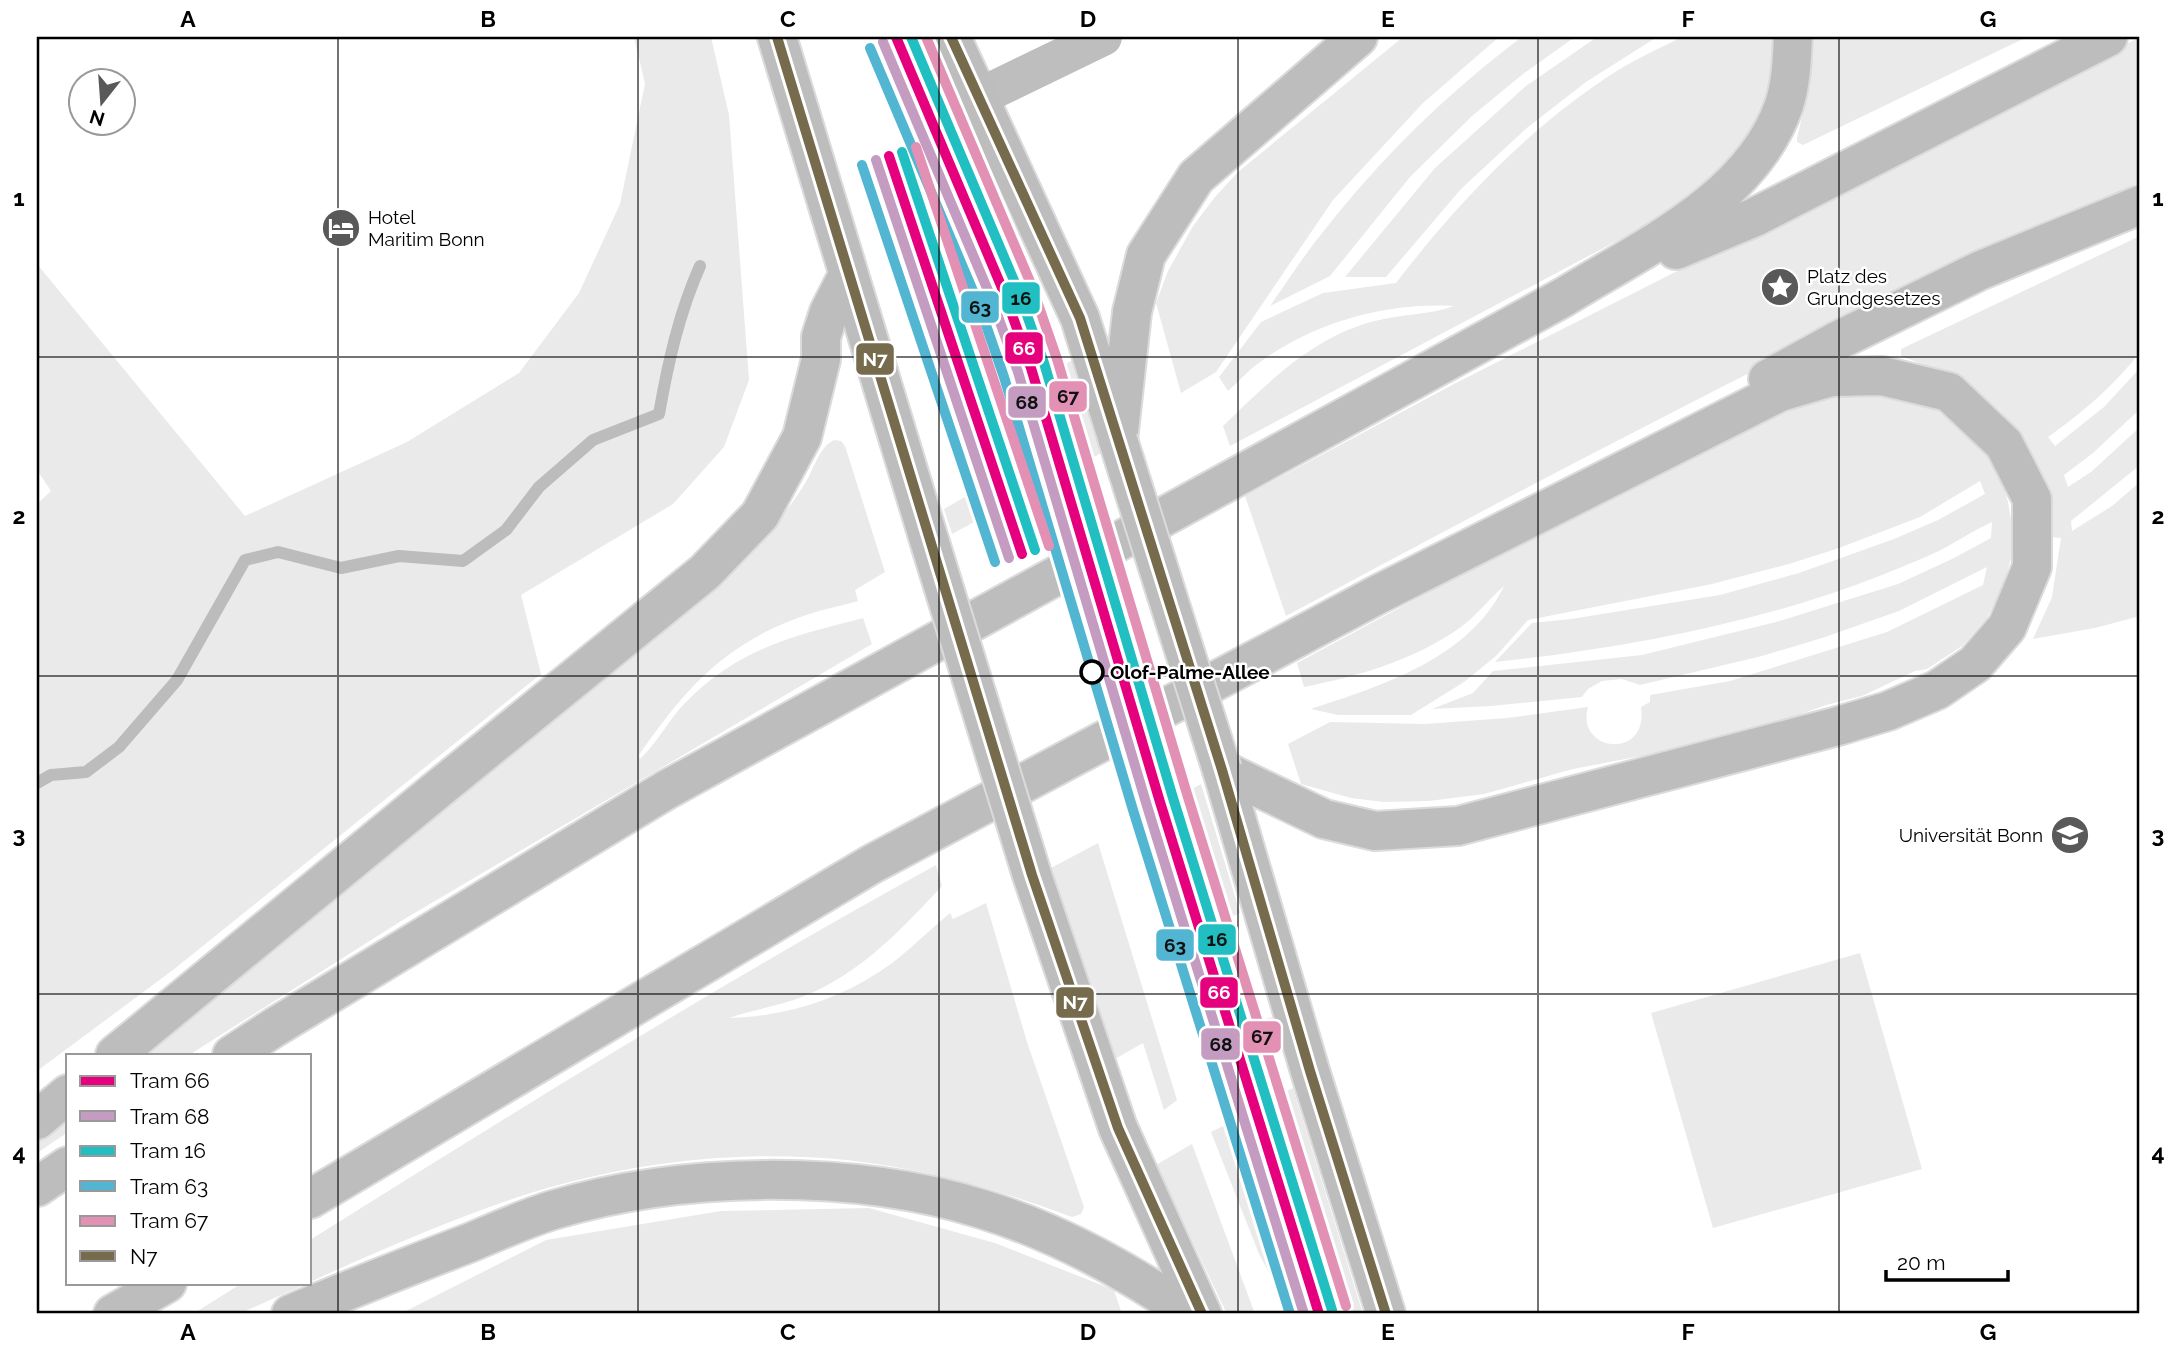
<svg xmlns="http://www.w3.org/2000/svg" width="2177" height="1351" viewBox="0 0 2177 1351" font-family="Raleway,sans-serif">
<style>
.green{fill:#eaeaea}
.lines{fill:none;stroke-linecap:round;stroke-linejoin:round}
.stream{stroke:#bcbcbc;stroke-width:12}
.primary-casing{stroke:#dbdbdb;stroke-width:42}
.motorway-casing{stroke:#dbdbdb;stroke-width:42}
.minor{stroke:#bebebe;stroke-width:38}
.primary{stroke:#bdbdbd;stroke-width:38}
.motorway{stroke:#bdbdbd;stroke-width:38}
.primary-bridge-casing{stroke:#dbdbdb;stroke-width:42;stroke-linecap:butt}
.primary-bridge{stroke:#bdbdbd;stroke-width:38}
.bus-1-casing{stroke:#fff;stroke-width:16}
.bus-1{stroke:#766b4c;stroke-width:10}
.tram-1-casing{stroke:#fff;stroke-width:16}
.tram-2-casing{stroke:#fff;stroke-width:16}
.tram-3-casing{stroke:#fff;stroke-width:16}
.tram-4-casing{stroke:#fff;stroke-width:16}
.tram-5-casing{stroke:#fff;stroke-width:16}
.tram-1{stroke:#e5007d;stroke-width:10}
.tram-2{stroke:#c49cc1;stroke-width:10}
.tram-3{stroke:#21bfc1;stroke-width:10}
.tram-4{stroke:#52b6d2;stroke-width:10}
.tram-5{stroke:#e291b5;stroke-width:10}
.grid{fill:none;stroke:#000;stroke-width:2;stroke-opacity:0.55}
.stop-dot{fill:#fff;stroke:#000;stroke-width:3.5}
.labels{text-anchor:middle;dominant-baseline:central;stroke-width:5;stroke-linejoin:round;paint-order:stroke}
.poi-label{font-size:19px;fill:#000;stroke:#fff;text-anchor:start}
.stop-label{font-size:19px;font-weight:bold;fill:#000;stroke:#fff;text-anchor:start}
.line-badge{stroke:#fff;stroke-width:2.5}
.badge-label{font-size:19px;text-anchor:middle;font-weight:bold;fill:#fff}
.pale-badge-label{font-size:19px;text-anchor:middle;font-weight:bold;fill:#111}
.neatline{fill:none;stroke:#000;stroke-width:2.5}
.grid-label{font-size:23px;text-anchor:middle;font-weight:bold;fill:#000}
</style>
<rect width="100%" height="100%" fill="#fff"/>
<g class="green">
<polygon points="634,37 711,37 729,115 749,380 724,447 673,504 521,595 541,674 173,970 37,1071 37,504 51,491 37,470 37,264 245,516 407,442 519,373 579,293 620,204 645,84"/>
<polygon points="909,37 930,37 997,176 974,186"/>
<polygon points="1403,37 1499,37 1423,103 1333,200 1216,372 1181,393 1156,303 1168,271 1193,226 1215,197 1238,172"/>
<path d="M 1522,37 L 1575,37 L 1523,74 L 1472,116 L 1410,177 L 1330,276 L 1270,306 C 1287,282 1304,255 1323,232 C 1381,158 1447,93 1522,37 Z"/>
<polygon points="1597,37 1657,37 1586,82 1528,127 1461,189 1386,277 1345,277 1435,168 1526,86"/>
<path d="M 1682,37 L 1774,37 L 1773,86 L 1746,148 L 1679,208 L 1230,446 L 1223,426 C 1269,382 1312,337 1375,321 C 1401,314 1430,315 1454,306 C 1385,302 1311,323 1256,365 C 1246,373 1237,383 1228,391 L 1219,377 L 1261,322 L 1323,293 L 1396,283 C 1458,202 1533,123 1620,69 C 1640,57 1662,47 1682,37 Z"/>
<path d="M 1809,37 L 2027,37 L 1803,145 L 1797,142 L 1797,138 C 1806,103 1811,72 1809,37 Z"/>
<path d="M 2140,37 L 2140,182 C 1850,318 1568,464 1286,616 L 1245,496 L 1454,384 Z"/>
<path d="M 2140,236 L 2140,352 C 2115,385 2082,413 2048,437 L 2055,446 L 2104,407 L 2140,368 L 2140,409 L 2093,453 L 2064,475 L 2068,487 L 2091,472 L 2140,427 L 2140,465 L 2071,521 L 2072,531 L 2112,506 L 2140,482 L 2140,616 L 2095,628 L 2033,639 L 2052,597 L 2061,538 L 2049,537 L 2024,442 L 2000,411 L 1958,378 L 1901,356 L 1901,349 Z"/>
<polygon points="1073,360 1101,453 1071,471 1045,375"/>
<path d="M 1869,392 L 1936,408 L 1963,427 L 1980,445 L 1999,472 L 2008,502 L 2012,525 L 2012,554 L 2004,585 L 1987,618 L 1962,646 L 1927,669 L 1915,671 L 1862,696 L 1826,705 L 1782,721 L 1673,750 L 1573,769 L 1484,794 L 1429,801 L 1384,802 L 1351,798 L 1301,784 L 1288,744 L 1330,722 L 1425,724 L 1507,718 L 1588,707 C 1575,752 1649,761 1641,707 L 1650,702 L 1650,695 L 1730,681 L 1887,632 L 1983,585 L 1987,567 L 1899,611 L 1822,638 L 1762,656 L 1640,685 L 1622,679 L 1602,681 L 1588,689 L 1582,697 L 1491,706 L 1432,709 L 1473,693 L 1493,671 L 1642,655 L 1776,622 L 1898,584 L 1954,558 L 1991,538 L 1992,522 C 1974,530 1958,541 1941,550 C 1920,560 1898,568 1877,577 C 1759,623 1621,649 1495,662 L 1532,623 L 1571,619 L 1720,595 L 1799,573 L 1894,539 L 1938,520 L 1985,494 L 1980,481 L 1920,517 L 1839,548 L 1789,564 L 1712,584 L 1528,620 L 1496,656 L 1464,682 L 1411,715 L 1338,715 L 1311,709 C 1381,686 1470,658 1504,586 C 1490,598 1477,615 1461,627 C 1415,660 1359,676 1304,687 L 1297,663 L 1455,578 L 1779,415 L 1815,401 Z"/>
<polygon points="968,417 998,509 952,534 944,509 970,494 949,428"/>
<path d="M 834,440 L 841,441 L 845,446 L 885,572 L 855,590 L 858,601 C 837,607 815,611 795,619 C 721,647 683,692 639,755 L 640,759 C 657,743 668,721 684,704 C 739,648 790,637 863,618 L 872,644 L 406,918 L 189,1055 L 142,1055 L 711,590 C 745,557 779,525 804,485 C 814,470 818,448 834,440 Z"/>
<polygon points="1201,784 1240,913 1222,921 1254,1022 1272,1017 1280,1043 1253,1058 1171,800"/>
<polygon points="1098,843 1177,1100 1164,1110 1143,1043 1115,1059 1049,869"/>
<path d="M 936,865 L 942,886 C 901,930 859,975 802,997 C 778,1006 752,1010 729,1018 C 781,1017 835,1001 879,972 C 903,957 927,932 950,913 L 953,919 L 986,903 L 1027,1042 L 1084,1207 L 1081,1214 L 1072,1217 C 1000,1190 923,1168 846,1160 C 738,1149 624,1163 521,1196 C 449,1220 378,1251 310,1282 L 310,1240 C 516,1111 723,982 936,865 Z"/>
<polygon points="1860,953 1922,1169 1713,1228 1651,1013"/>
<polygon points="1293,1088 1363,1314 1329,1314 1263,1102"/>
<polygon points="68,1111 68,1132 37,1153 37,1137"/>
<polygon points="1245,1115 1301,1296 1285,1302 1259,1254 1211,1132"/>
<polygon points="1192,1144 1255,1314 1227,1314 1156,1165"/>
<polygon points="869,1208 995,1243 1114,1290 1122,1314 400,1314 546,1240 721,1211"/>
<polygon points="242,1283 308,1283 239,1314 193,1314"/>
</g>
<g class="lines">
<path class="stream" d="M 37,783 L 51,775 L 86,772 L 119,747 L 177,680 L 245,560 L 278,552 L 341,568 L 399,556 L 463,561 L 506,530 L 539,487 L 593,440 L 659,414 C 668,363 679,313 700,266"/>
<g class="primary-casing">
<g id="primary">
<polyline points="777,37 930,543"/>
<polyline points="951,37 1080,318 1118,440"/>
<polyline points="1222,770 1310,1071 1386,1314"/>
<polyline points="1032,875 1118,1128 1202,1314"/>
</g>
</g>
<g class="motorway-casing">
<g id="motorway">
<polyline points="1676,250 1755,217 2108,37"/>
<polyline points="1768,379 1839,340 1981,270 2140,205"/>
<polyline points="1118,440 1132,312 1146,255 1196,177 1358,37"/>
<polyline points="115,1055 437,790 705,572 760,515 802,437 821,359 821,337 829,312 848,275"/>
<path d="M 232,1055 L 275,1027 L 666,790 L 1564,297 C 1643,248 1752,199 1784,105 C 1791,84 1792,59 1793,37"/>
<polyline points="37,1120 68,1094"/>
<polyline points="37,1187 68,1166"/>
<polyline points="310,1199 872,864 1377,595 1780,392 1831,377 1882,376 1949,392 2004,444 2032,499 2032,567 2007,627 1975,664 1937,690 1888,711 1838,726 1458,826 1375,831 1324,819 1222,770"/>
<polyline points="113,1314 167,1283"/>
<path d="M 291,1314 C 350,1289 409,1266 469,1243 C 496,1232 524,1219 553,1210 C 682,1171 853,1169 982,1209 C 1057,1232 1126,1270 1190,1314"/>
</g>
</g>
<polyline class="minor" points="979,97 1103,37"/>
<use href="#primary" class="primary"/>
<use href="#motorway" class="motorway"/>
<g class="primary-bridge-casing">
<g id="primary-bridge">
<polyline points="1118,440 1222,770"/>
<polyline points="930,543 1032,875"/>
</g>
</g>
<use href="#primary-bridge" class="primary-bridge"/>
<g class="bus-1-casing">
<g id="bus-1">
<polyline points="777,37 1032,875 1118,1128 1202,1314"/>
<polyline points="951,37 1080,318 1222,770 1310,1071 1386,1314"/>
</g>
</g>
<use href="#bus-1" class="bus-1"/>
<g class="tram-1-casing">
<g id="tram-1">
<polyline points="896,37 1005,295 1031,368 1160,802 1319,1314"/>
<polyline points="889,156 1022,554"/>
</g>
</g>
<g class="tram-2-casing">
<g id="tram-2">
<polyline points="883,42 992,300 1018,372 1147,806 1304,1314"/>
<polyline points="876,160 1009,558"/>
</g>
</g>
<g class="tram-3-casing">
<g id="tram-3">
<polyline points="911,37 1018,290 1044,363 1173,798 1332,1310"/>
<polyline points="902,152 1035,550"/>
</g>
</g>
<g class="tram-4-casing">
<g id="tram-4">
<polyline points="870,48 979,305 1004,377 1133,810 1290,1314"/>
<polyline points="862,165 995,562"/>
</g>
</g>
<g class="tram-5-casing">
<g id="tram-5">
<polyline points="926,37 1031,284 1057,359 1187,794 1346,1306"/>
<polyline points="916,147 1049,546"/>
</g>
</g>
<use href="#tram-1" class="tram-1"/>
<use href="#tram-2" class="tram-2"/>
<use href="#tram-3" class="tram-3"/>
<use href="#tram-4" class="tram-4"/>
<use href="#tram-5" class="tram-5"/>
</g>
<path class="grid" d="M 338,37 L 338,1314M 638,37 L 638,1314M 939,37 L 939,1314M 1238,37 L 1238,1314M 1538,37 L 1538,1314M 1839,37 L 1839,1314M 37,357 L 2140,357M 37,676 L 2140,676M 37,994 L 2140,994"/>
<defs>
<g id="hotel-disc" transform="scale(2.0125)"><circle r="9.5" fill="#595959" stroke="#fff"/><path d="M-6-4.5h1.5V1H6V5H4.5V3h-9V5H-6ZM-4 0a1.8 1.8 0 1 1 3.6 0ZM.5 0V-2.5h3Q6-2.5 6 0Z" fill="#fff"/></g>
<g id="sight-disc" transform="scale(2.0125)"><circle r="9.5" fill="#595959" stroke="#fff"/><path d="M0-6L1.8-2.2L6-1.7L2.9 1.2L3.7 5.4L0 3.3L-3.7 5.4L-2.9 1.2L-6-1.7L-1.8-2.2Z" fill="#fff"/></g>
<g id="university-disc" transform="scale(2.0125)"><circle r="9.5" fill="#595959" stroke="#fff"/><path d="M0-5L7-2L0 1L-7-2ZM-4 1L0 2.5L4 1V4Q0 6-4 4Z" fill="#fff"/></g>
</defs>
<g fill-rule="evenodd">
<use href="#hotel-disc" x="341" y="228"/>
<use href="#sight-disc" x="1780" y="287"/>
<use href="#university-disc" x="2070" y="835"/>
</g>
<circle class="stop-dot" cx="1092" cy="672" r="11"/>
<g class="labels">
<g class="poi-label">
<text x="368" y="217">Hotel<tspan x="368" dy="22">Maritim Bonn</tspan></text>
<text x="1807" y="276">Platz des<tspan x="1807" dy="22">Grundgesetzes</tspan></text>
<text x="2043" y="835" text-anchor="end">Universität Bonn</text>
</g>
<g class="stop-label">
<text x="1110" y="672">Olof-Palme-Allee</text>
</g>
</g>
<g class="line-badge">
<rect x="1001" y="281" width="40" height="34" rx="7" fill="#21bfc1"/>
<rect x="960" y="290" width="40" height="34" rx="7" fill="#52b6d2"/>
<rect x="1004" y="331" width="40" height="34" rx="7" fill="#e5007d"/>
<rect x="855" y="342" width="40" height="34" rx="7" fill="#766b4c"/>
<rect x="1048" y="380" width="40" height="33" rx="7" fill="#e291b5"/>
<rect x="1007" y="385" width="40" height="34" rx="7" fill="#c49cc1"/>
<rect x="1197" y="923" width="40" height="33" rx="7" fill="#21bfc1"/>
<rect x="1155" y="928" width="40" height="34" rx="7" fill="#52b6d2"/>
<rect x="1199" y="976" width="40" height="33" rx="7" fill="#e5007d"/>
<rect x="1055" y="986" width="40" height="33" rx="7" fill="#766b4c"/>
<rect x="1242" y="1020" width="40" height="34" rx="7" fill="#e291b5"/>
<rect x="1200" y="1027" width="41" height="34" rx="7" fill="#c49cc1"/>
</g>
<g class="badge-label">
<text x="1024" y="355">66</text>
<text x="875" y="366">N7</text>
<text x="1219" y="999">66</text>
<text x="1075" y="1009">N7</text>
</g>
<g class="pale-badge-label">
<text x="1021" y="305">16</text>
<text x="980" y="314">63</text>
<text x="1068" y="403">67</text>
<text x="1027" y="409">68</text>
<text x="1217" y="946">16</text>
<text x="1175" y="952">63</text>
<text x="1262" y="1043">67</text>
<text x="1221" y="1051">68</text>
</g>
<rect width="2177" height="1351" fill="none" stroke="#ffffff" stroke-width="77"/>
<rect x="66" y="1054" width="245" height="231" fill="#ffffff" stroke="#999999" stroke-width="2"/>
<rect x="80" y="1076" width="35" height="10" fill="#e5007d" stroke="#999999" stroke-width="2"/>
<text x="130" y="1088" font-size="21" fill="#000000">Tram 66</text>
<rect x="80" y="1111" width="35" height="10" fill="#c49cc1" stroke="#999999" stroke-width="2"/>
<text x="130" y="1124" font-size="21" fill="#000000">Tram 68</text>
<rect x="80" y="1146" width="35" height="10" fill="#21bfc1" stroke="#999999" stroke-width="2"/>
<text x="130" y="1158" font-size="21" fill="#000000">Tram 16</text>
<rect x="80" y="1181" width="35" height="10" fill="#52b6d2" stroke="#999999" stroke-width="2"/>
<text x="130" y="1194" font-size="21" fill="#000000">Tram 63</text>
<rect x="80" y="1216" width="35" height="10" fill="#e291b5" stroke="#999999" stroke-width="2"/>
<text x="130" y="1228" font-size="21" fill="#000000">Tram 67</text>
<rect x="80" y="1251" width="35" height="10" fill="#766b4c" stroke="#999999" stroke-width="2"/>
<text x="130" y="1264" font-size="21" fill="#000000">N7</text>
<g transform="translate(102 102) rotate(197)"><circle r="33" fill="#ffffff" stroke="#999999" stroke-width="2"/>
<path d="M0-5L12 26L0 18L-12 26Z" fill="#595959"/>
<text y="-10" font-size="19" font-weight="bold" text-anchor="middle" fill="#000000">N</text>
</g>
<path d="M1886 1270v10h122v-10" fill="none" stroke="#000000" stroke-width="3.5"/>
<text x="1897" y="1270" font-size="21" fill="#000000" stroke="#ffffff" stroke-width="5" paint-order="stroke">20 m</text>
<rect x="38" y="38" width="2100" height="1274" class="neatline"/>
<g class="grid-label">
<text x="188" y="27">A</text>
<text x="488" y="27">B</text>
<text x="788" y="27">C</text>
<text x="1088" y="27">D</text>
<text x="1388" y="27">E</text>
<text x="1688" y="27">F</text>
<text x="1988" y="27">G</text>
<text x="19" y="206">1</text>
<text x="2158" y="206">1</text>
<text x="19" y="524">2</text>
<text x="2158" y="524">2</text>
<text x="19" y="843">3</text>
<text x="2158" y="843">3</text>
<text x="19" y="1161">4</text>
<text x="2158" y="1161">4</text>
<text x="188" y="1340">A</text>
<text x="488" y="1340">B</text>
<text x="788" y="1340">C</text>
<text x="1088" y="1340">D</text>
<text x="1388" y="1340">E</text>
<text x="1688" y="1340">F</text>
<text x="1988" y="1340">G</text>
</g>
</svg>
